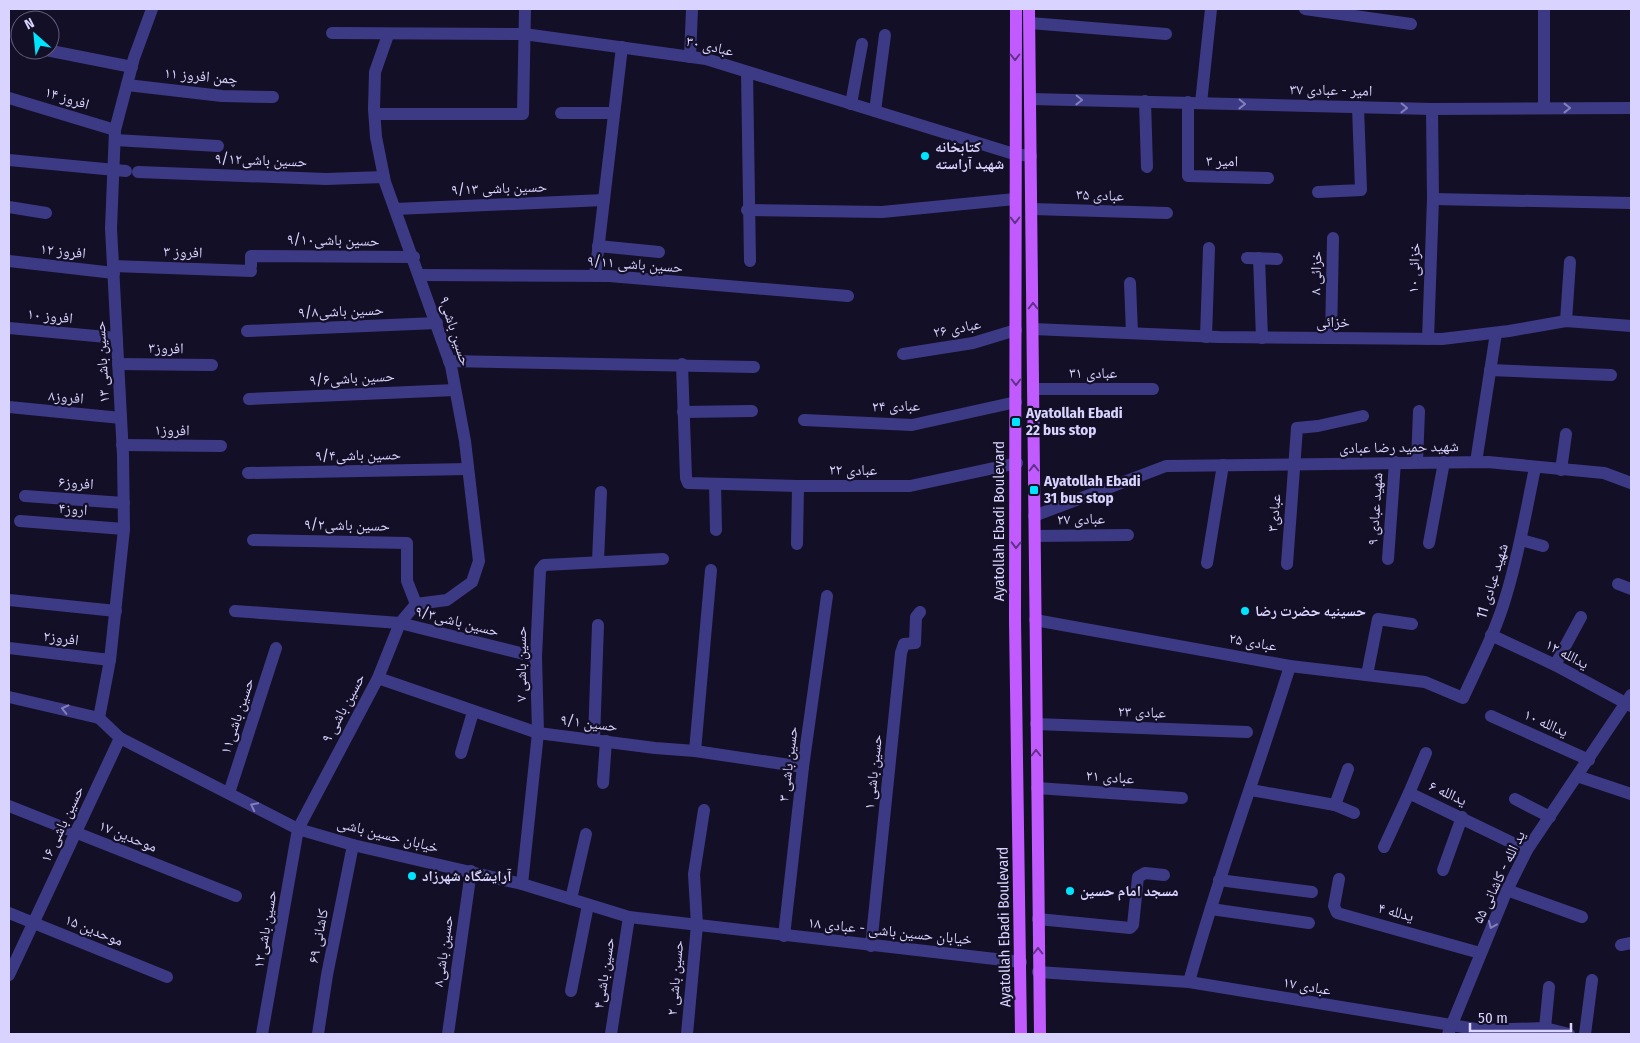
<svg xmlns="http://www.w3.org/2000/svg" width="1640" height="1043" viewBox="0 0 1640 1043" font-family="'Fira Sans Condensed','Noto Naskh Arabic',sans-serif">
<style>
.lines{fill:none;stroke-linecap:round;stroke-linejoin:round}
.minor{stroke:#3d3a85;stroke-width:12}
.major{stroke:#c25bff;stroke-width:12}
.oneway{stroke:#623188}
.oneway2{stroke:#837fbc}
.poi-dot{fill:#00e5ff;stroke:#130f26;stroke-width:2}
.labels{text-anchor:middle;dominant-baseline:central;stroke-width:4.5;stroke-linejoin:round;paint-order:stroke}
.street-label{font-size:15px;fill:#d9d4ff;stroke:#130f26}
.poi-label{font-size:15px;font-weight:bold;fill:#d9d4ff;stroke:#130f26;text-anchor:start}
</style>
<rect width="100%" height="100%" fill="#130f26"/>
<g class="lines">
<g class="minor">
<polyline points="1305,9 1411,24"/>
<polyline points="1544,9 1544,108"/>
<polyline points="1030,23 1166,34"/>
<polyline points="332,33 524,34 706,59 1014,154 1031,156"/>
<polyline points="388,35 375,72 374,109 376,137 385,182 451,366 465,441 479,561 472,582 447,600 416,604"/>
<polyline points="46,50 132,67"/>
<polyline points="690,57 692,9"/>
<polyline points="747,72 750,261"/>
<polyline points="127,85 222,96 273,97"/>
<polyline points="9,98 115,130"/>
<polyline points="1031,99 1432,109 1631,108"/>
<polyline points="1145,101 1147,167"/>
<polyline points="1188,102 1188,176 1268,178"/>
<polyline points="1201,103 1211,9"/>
<polyline points="851,104 862,44"/>
<polyline points="875,111 885,35"/>
<polyline points="561,113 614,113"/>
<polyline points="375,114 523,114 525,9"/>
<polyline points="115,140 218,146"/>
<polyline points="9,160 126,171"/>
<polyline points="138,172 326,179 384,177"/>
<polyline points="1318,192 1361,190 1358,107"/>
<polyline points="1433,199 1631,203"/>
<polyline points="9,207 46,213"/>
<polyline points="395,209 604,200"/>
<polyline points="1032,209 1167,213"/>
<polyline points="747,210 882,212 1015,199"/>
<polyline points="598,246 659,252"/>
<polyline points="1247,258 1277,259"/>
<polyline points="1259,258 1262,338"/>
<polyline points="9,261 114,273"/>
<polyline points="113,266 251,271"/>
<polyline points="251,266 251,256 414,257"/>
<polyline points="420,275 609,276 848,296"/>
<polyline points="595,276 622,47"/>
<polyline points="1130,283 1132,333"/>
<polyline points="1566,321 1570,262"/>
<polyline points="9,328 117,338"/>
<polyline points="1033,329 1219,337 1442,339 1509,331 1566,321 1631,326"/>
<polyline points="247,331 437,323"/>
<polyline points="1206,337 1209,248"/>
<polyline points="1331,338 1333,238"/>
<polyline points="1428,339 1433,199 1432,109"/>
<polyline points="903,354 973,343 1016,330"/>
<polyline points="449,361 754,367"/>
<polyline points="118,364 212,365"/>
<polyline points="682,364 686,478 688,483 798,486 910,486 1017,463"/>
<polyline points="1490,370 1611,375"/>
<polyline points="1033,389 1153,389"/>
<polyline points="249,399 455,390"/>
<polyline points="9,407 121,418"/>
<polyline points="683,412 752,411"/>
<polyline points="804,420 912,425 1016,402"/>
<polyline points="122,445 221,446"/>
<polyline points="1417,462 1419,411"/>
<polyline points="1476,462 1496,333"/>
<polyline points="1561,470 1566,434"/>
<polyline points="248,473 468,469"/>
<polyline points="715,484 716,530"/>
<polyline points="25,496 124,503"/>
<polyline points="1034,516 1166,466 1488,462 1604,473 1631,483"/>
<polyline points="20,521 124,529"/>
<polyline points="1035,536 1128,535"/>
<polyline points="253,540 407,543 407,581 416,604"/>
<polyline points="1521,540 1543,546"/>
<polyline points="1429,543 1444,462"/>
<polyline points="797,544 798,486"/>
<polyline points="1388,559 1395,462"/>
<polyline points="598,561 601,492"/>
<polyline points="1207,563 1223,465"/>
<polyline points="1287,564 1297,428 1318,426 1363,416"/>
<polyline points="1618,584 1631,589"/>
<polyline points="9,600 116,611"/>
<polyline points="235,611 400,623 536,657"/>
<path d="M 1035,620 L 1290,666 L 1425,682 L 1463,698 C 1478,665 1496,631 1506,596 C 1519,554 1526,511 1535,468"/>
<polyline points="1491,635 1555,665 1631,706"/>
<polyline points="9,648 110,660"/>
<polyline points="1555,665 1581,617"/>
<polyline points="1367,675 1378,619 1412,624"/>
<polyline points="378,678 538,733 655,748 695,751 803,767"/>
<polyline points="9,697 99,718 120,738 298,829 353,845 522,884 629,917 1021,962"/>
<polyline points="1491,716 1589,760"/>
<polyline points="99,718 110,660 124,529 123,455 111,228 115,130 134,58 152,9"/>
<polyline points="1036,724 1247,732"/>
<polyline points="594,739 598,625"/>
<polyline points="695,751 711,570"/>
<polyline points="461,753 473,712"/>
<polyline points="1577,776 1631,794"/>
<polyline points="603,783 606,741"/>
<polyline points="1037,788 1182,798"/>
<polyline points="1251,790 1335,805 1354,813"/>
<polyline points="229,793 276,648"/>
<polyline points="1409,793 1426,753"/>
<polyline points="1515,799 1550,817"/>
<polyline points="1335,805 1348,769"/>
<polyline points="9,806 236,896"/>
<polyline points="1384,847 1409,793 1527,850"/>
<polyline points="1443,870 1462,817"/>
<polyline points="1339,879 1334,906 1337,913 1480,953"/>
<polyline points="1219,880 1312,892"/>
<polyline points="522,884 538,733 536,657 540,570 544,565 663,559"/>
<polyline points="1507,890 1582,917"/>
<polyline points="571,899 586,834"/>
<polyline points="1211,909 1309,923"/>
<polyline points="9,913 167,977"/>
<polyline points="1038,919 1130,928 1133,925 1138,877 1145,873 1164,875"/>
<polyline points="784,936 803,767 827,596"/>
<polyline points="1621,945 1631,943"/>
<polyline points="871,946 901,653 904,644 915,643 916,617 920,612"/>
<polyline points="1038,972 1189,982 1482,1030 1545,1028 1569,1034"/>
<polyline points="9,975 120,738"/>
<path d="M 1189,982 C 1218,876 1257,772 1290,666"/>
<polyline points="571,991 588,905"/>
<polyline points="1545,1028 1549,987"/>
<polyline points="262,1034 298,829 378,678 400,623 416,604"/>
<polyline points="318,1034 327,975 353,845"/>
<polyline points="448,1034 471,871"/>
<polyline points="611,1034 629,917"/>
<polyline points="687,1034 697,925 694,874 704,810"/>
<polyline points="1448,1034 1507,890 1527,850 1631,695"/>
<polyline points="1585,1034 1592,980"/>
</g>
<g class="major">
<polyline points="1016,9 1015,620 1021,1034"/>
<polyline points="1029,9 1040,1034"/>
</g>
</g>
<defs><path id="oneway-chevron" d="M-2-3.5L2.5 0L-2 3.5" fill="none" stroke-width="1.6" stroke-linecap="round" stroke-linejoin="round" transform="scale(1.25)"/></defs>
<g class="oneway">
<use href="#oneway-chevron" transform="translate(1015 57) rotate(90)"/>
<use href="#oneway-chevron" transform="translate(1015 220) rotate(90)"/>
<use href="#oneway-chevron" transform="translate(1033 306) rotate(-90)"/>
<use href="#oneway-chevron" transform="translate(1016 382) rotate(90)"/>
<use href="#oneway-chevron" transform="translate(1034 468) rotate(-90)"/>
<use href="#oneway-chevron" transform="translate(1016 545) rotate(91)"/>
<use href="#oneway-chevron" transform="translate(1036 753) rotate(-90)"/>
<use href="#oneway-chevron" transform="translate(1038 951) rotate(-90)"/>
</g>
<g class="oneway2">
<use href="#oneway-chevron" transform="translate(1079 100) rotate(1)"/>
<use href="#oneway-chevron" transform="translate(1242 104) rotate(1)"/>
<use href="#oneway-chevron" transform="translate(1404 108) rotate(1)"/>
<use href="#oneway-chevron" transform="translate(1567 108)"/>
<use href="#oneway-chevron" transform="translate(65 709) rotate(-166)"/>
<use href="#oneway-chevron" transform="translate(254 806) rotate(-153)"/>
<use href="#oneway-chevron" transform="translate(1492 925) rotate(113)"/>
</g>
<g class="poi-dot">
<circle cx="925" cy="156" r="5"/>
<rect x="1011" y="417" width="10" height="10" rx="2.5"/>
<rect x="1029" y="485" width="10" height="10" rx="2.5"/>
<circle cx="1245" cy="611" r="5"/>
<circle cx="412" cy="876" r="5"/>
<circle cx="1070" cy="891" r="5"/>
</g>
<g class="labels">
<g class="street-label">
<text transform="translate(710 46) rotate(13)">عبادی ۳۰</text>
<text transform="translate(201 76) rotate(5)">چمن افروز ۱۱</text>
<text transform="translate(1331 90) rotate(1)">امیر - عبادی ۳۷</text>
<text transform="translate(67 98) rotate(17)">افروز ۱۴</text>
<text transform="translate(261 160) rotate(2)">حسین باشی۹/۱۲</text>
<text transform="translate(1222 161) rotate(1)">امیر ۳</text>
<text transform="translate(499 188) rotate(-2)">حسین باشی ۹/۱۳</text>
<text transform="translate(1100 195) rotate(2)">عبادی ۳۵</text>
<text transform="translate(333 240) rotate(1)">حسین باشی۹/۱۰</text>
<text transform="translate(63 251) rotate(6)">افروز ۱۲</text>
<text transform="translate(183 252) rotate(2)">افروز ۳</text>
<text transform="translate(635 264) rotate(4)">حسین باشی ۹/۱۱</text>
<text transform="translate(1414 268) rotate(-88)">خزائی ۱۰</text>
<text transform="translate(1316 273) rotate(-89)">خزائی ۸</text>
<text transform="translate(341 311) rotate(-2)">حسین باشی۹/۸</text>
<text transform="translate(50 316) rotate(6)">افروز ۱۰</text>
<text x="1333" y="322">خزائی</text>
<text transform="translate(957 328) rotate(-11)">عبادی ۲۶</text>
<text transform="translate(455 331) rotate(72)">حسین باشی۹</text>
<text transform="translate(166 348) rotate(1)">افروز۳</text>
<text transform="translate(102 362) rotate(-93)">حسین باشی ۱۳</text>
<text x="1093" y="373">عبادی ۳۱</text>
<text transform="translate(352 378) rotate(-3)">حسین باشی۹/۶</text>
<text transform="translate(66 397) rotate(5)">افروز۸</text>
<text transform="translate(896 406) rotate(-1)">عبادی ۲۴</text>
<text transform="translate(172 430) rotate(1)">افروز۱</text>
<text transform="translate(1399 447) rotate(-1)">شهید حمید رضا عبادی</text>
<text transform="translate(358 455) rotate(-1)">حسین باشی۹/۴</text>
<text x="853" y="470">عبادی ۲۲</text>
<text transform="translate(76 483) rotate(4)">افروز۶</text>
<text transform="translate(73 509) rotate(4)">اروز۴</text>
<text transform="translate(1375 509) rotate(-86)">شهید عبادی ۹</text>
<text transform="translate(1274 513) rotate(-85)">عبادی۳</text>
<text transform="translate(1081 519) rotate(-1)">عبادی ۲۷</text>
<text transform="translate(999 521) rotate(-90)">Ayatollah Ebadi Boulevard</text>
<text transform="translate(347 525) rotate(1)">حسین باشی۹/۲</text>
<text transform="translate(1492 581) rotate(-73)">شهید عبادی 11</text>
<text transform="translate(457 621) rotate(14)">حسین باشی۹/۳</text>
<text transform="translate(61 638) rotate(7)">افروز۲</text>
<text transform="translate(1253 642) rotate(10)">عبادی ۲۵</text>
<text transform="translate(1567 654) rotate(28)">یدالله ۱۲</text>
<text transform="translate(521 664) rotate(-90)">حسین باشی ۷</text>
<text transform="translate(343 708) rotate(-62)">حسین باشی ۹</text>
<text transform="translate(1142 712) rotate(2)">عبادی ۲۳</text>
<text transform="translate(237 716) rotate(-72)">حسین باشی۱۱</text>
<text transform="translate(589 723) rotate(7)">حسین ۹/۱</text>
<text transform="translate(1546 723) rotate(24)">یدالله ۱۰</text>
<text transform="translate(788 764) rotate(-83)">حسین باشی ۳</text>
<text transform="translate(873 772) rotate(-84)">حسین باشی ۱</text>
<text transform="translate(1110 777) rotate(4)">عبادی ۲۱</text>
<text transform="translate(1448 793) rotate(25)">یدالله ۶</text>
<text transform="translate(62 824) rotate(-65)">حسین باشی ۱۶</text>
<text transform="translate(388 835) rotate(14)">خیابان حسین باشی</text>
<text transform="translate(128 836) rotate(22)">موحدین ۱۷</text>
<text transform="translate(1499 877) rotate(-64)">ید الله - کاشانی ۵۵</text>
<text transform="translate(1396 912) rotate(15)">یدلله ۴</text>
<text transform="translate(1004 927) rotate(-91)">Ayatollah Ebadi Boulevard</text>
<text transform="translate(265 929) rotate(-80)">حسین باشی۱۲</text>
<text transform="translate(94 930) rotate(22)">موحدین ۱۵</text>
<text transform="translate(890 931) rotate(6)">خیابان حسین باشی - عبادی ۱۸</text>
<text transform="translate(318 936) rotate(-79)">کاشانی ۶۹</text>
<text transform="translate(443 951) rotate(-82)">حسین باشی۸</text>
<text transform="translate(604 973) rotate(-81)">حسین باشی۴</text>
<text transform="translate(675 978) rotate(-85)">حسین باشی ۲</text>
<text transform="translate(1307 986) rotate(10)">عبادی ۱۷</text>
</g>
<g class="poi-label">
<text x="935" y="147">کتابخانه<tspan x="935" dy="17">شهید آراسته</tspan></text>
<text x="1026" y="413">Ayatollah Ebadi<tspan x="1026" dy="17">22 bus stop</tspan></text>
<text x="1044" y="481">Ayatollah Ebadi<tspan x="1044" dy="17">31 bus stop</tspan></text>
<text x="1255" y="611">حسینیه حضرت رضا</text>
<text x="422" y="876">آرایشگاه شهرزاد</text>
<text x="1080" y="891">مسجد امام حسین</text>
</g>
</g>
<rect width="1640" height="1043" fill="none" stroke="#d9d4ff" stroke-width="20"/>
<g transform="translate(35 35) rotate(333)"><circle r="24" fill="#130f26" stroke="#625e7d"/>
<path d="M0-4L9 19L0 12L-9 19Z" fill="#00e5ff"/>
<text y="-8" font-size="14" font-weight="bold" text-anchor="middle" fill="#d9d4ff">N</text>
</g>
<path d="M1470 1023v8h101v-8" fill="none" stroke="#d9d4ff" stroke-width="2.5"/>
<text x="1478" y="1023" font-size="15" fill="#d9d4ff" stroke="#130f26" stroke-width="4" paint-order="stroke">50 m</text>
</svg>
